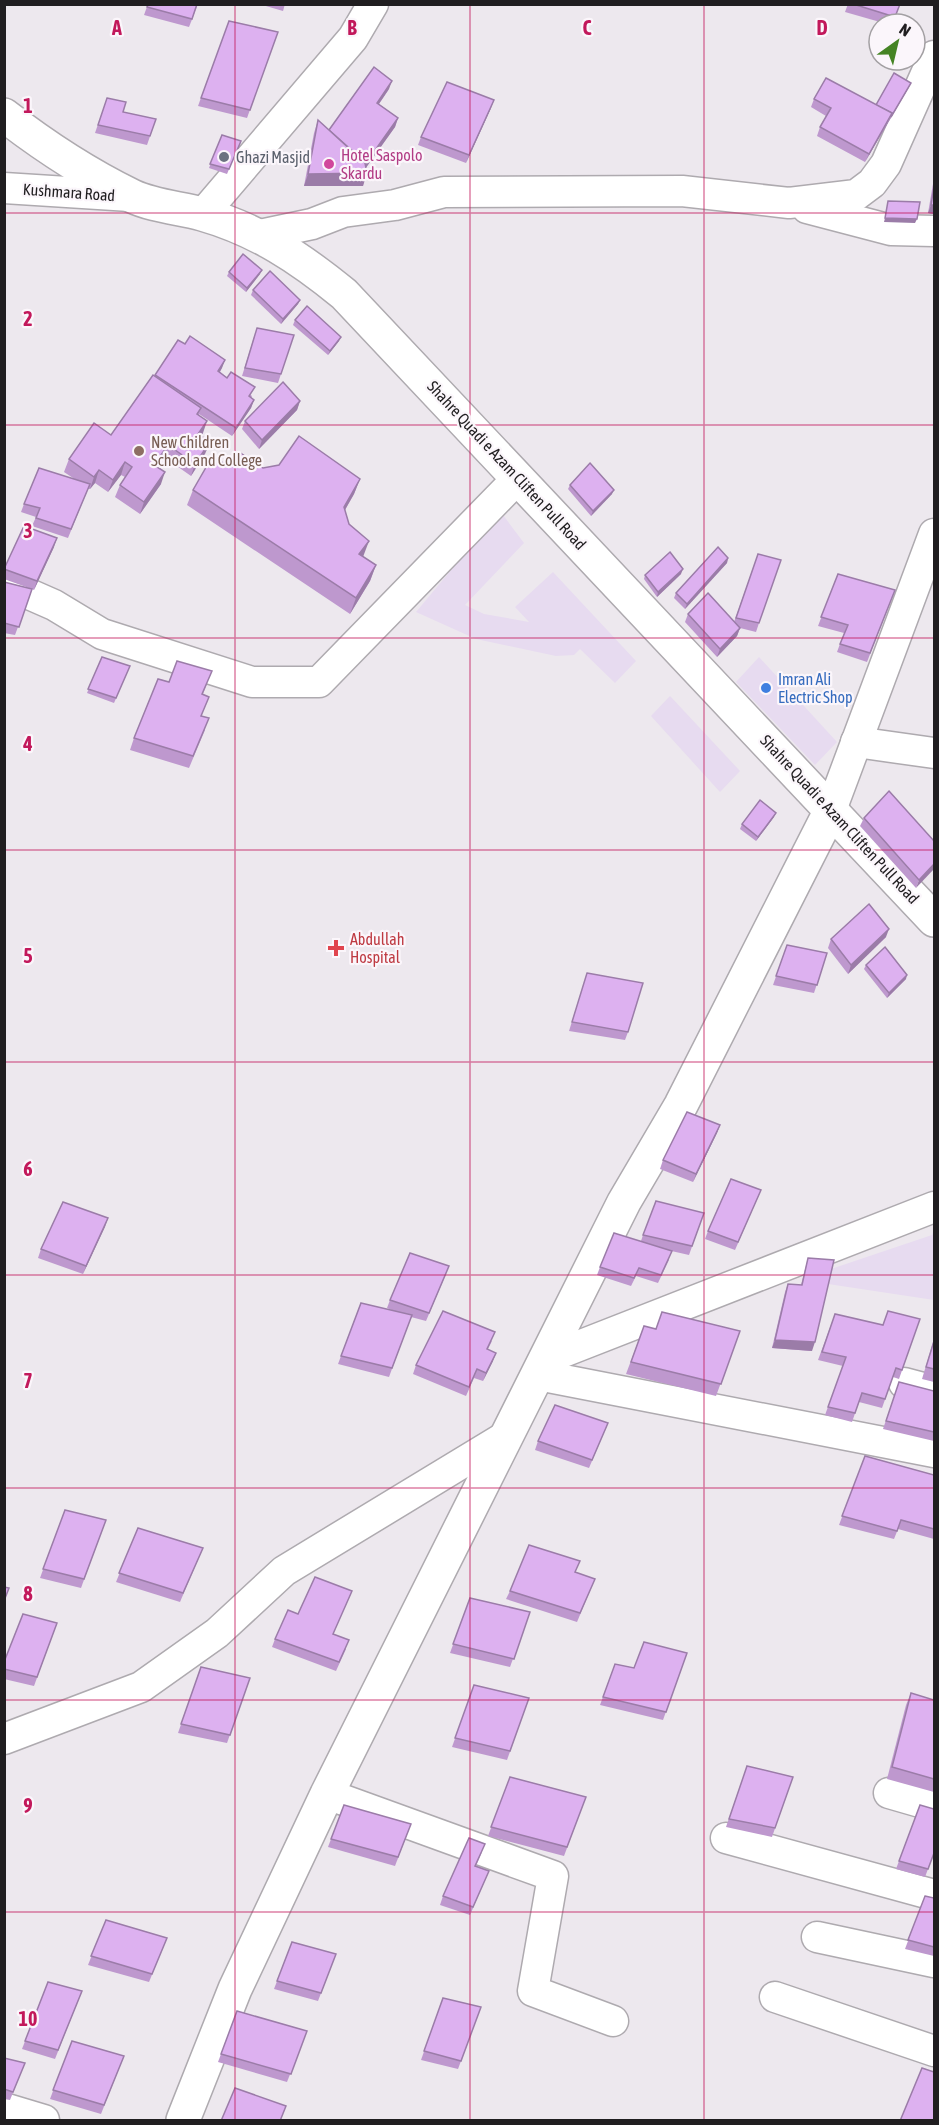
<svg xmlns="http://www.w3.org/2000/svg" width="939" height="2125" viewBox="0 0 939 2125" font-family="'Asap Condensed',sans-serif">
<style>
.commercial{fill:#e7dbf0}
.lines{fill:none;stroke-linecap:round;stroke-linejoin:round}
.street-casing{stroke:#aeaaaf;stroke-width:33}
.secondary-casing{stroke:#aeaaaf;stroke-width:36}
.highway-casing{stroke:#aeaaaf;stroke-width:36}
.street{stroke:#fff;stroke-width:30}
.secondary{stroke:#fff;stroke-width:33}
.highway{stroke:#fff;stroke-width:33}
.wall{fill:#be98ce}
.shaded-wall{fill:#9b7ca8}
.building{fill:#ddb1f0;stroke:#9b7ca8;stroke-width:1.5}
.grid{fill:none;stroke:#c2185b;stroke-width:1.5;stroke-opacity:0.55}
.worship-dot{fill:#6b7280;stroke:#fbf6fb;stroke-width:2}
.hotel-dot{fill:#d1479c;stroke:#fbf6fb;stroke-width:2}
.education-dot{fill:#8d6e63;stroke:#fbf6fb;stroke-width:2}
.shop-dot{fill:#3f7fe0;stroke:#fbf6fb;stroke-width:2}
.health-dot{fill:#e0444e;stroke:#fbf6fb;stroke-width:2}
.labels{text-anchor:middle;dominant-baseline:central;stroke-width:4.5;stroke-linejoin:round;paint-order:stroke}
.hotel-label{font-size:16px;fill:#b23c85;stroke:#fbf6fb;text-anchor:start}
.worship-label{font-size:16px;fill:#5b616d;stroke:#fbf6fb;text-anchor:start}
.street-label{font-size:16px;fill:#201e20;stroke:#fbf6fb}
.education-label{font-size:16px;fill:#785e54;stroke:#fbf6fb;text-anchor:start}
.shop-label{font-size:16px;fill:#366cbe;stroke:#fbf6fb;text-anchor:start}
.health-label{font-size:16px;fill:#be3a42;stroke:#fbf6fb;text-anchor:start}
.grid-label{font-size:20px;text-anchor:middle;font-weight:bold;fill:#c2185b;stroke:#fbf6fb;stroke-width:4.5;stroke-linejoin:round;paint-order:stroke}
</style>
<rect width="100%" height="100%" fill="#ede8ee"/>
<g class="commercial">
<polygon points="503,515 524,543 465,605 484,614 529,622 515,607 553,572 636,661 615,683 580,649 574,655 556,656 476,639 416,612 473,544"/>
<polygon points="759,657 837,742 815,765 736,682"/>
<polygon points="670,696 740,771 720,792 651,716"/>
<polygon points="934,1230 934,1300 828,1284 831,1269 932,1235"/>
</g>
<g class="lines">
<g class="street-casing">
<g id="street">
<polyline points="4,188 130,196"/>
<polyline points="807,208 891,230 934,231"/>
<polyline points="203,214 353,38 373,4"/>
<polyline points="260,235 312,224 343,212 395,205 444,192 682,191 789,203 856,195 872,183 886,164 934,56"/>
<polyline points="4,583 54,605 102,634 252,682 319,682 518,478"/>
<polyline points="856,742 934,753"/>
<polyline points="831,810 934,534"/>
<polyline points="548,1358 934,1207"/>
<polyline points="538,1375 934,1452"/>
<polyline points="904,1383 934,1391"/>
<polyline points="4,1739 141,1687 217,1633 284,1571 508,1435"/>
<polyline points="889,1793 934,1806"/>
<polyline points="327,1794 553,1876 533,1991 613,2021"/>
<polyline points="726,1838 934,1895"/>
<polyline points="817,1937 934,1962"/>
<polyline points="775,1997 934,2051"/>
<polyline points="4,2108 44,2120"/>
</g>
</g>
<g class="secondary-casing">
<polyline id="secondary" points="183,2120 235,1989 327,1794 624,1202 681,1105 831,810"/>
</g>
<g class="highway-casing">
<path id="highway" d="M 4,115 C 44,146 87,174 132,196 C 153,206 180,208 202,214 C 258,230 300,258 344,294 L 934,920"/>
</g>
<use href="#street" class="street"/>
<use href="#secondary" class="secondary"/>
<use href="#highway" class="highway"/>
</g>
<g class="wall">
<polygon points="148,4 198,4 189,27 144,15"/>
<polygon points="259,4 285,4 283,11"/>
<polygon points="848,4 900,4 892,24 887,24 845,12"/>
<polygon points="229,21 278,32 247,118 198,106"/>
<polygon points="909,87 865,162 817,136 820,127 826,116 811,107 814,99 876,105"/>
<polygon points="389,89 379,104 398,118 395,127 366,167 363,186 304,186 314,133 318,120 329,130"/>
<polygon points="107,98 123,112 156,119 147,145 95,133"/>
<polygon points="491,108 466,163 418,145 421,137"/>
<polygon points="222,135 241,141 227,174 209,168"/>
<polygon points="934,178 934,214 928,213"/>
<polygon points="229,272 260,274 246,292 227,276"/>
<polygon points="253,290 300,300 298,304 281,324 251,295"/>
<polygon points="295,320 339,341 328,355 293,325"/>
<polygon points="254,337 281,374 278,383 242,376"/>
<polygon points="185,344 225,360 220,372 252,396 251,398 254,400 251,408 232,436 199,414 203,433 201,436 205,454 191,476 164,457 157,467 161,484 140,514 115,497 120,485 125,477 121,475 108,492 95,483 90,489 88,489 68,538 32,526 36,517 21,512 24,504 76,480 64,472 69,459 111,435 155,375"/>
<polygon points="300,401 297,410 259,449 242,429 245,421"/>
<polygon points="229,466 263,468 360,479 354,494 345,510 349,524 363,557 376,565 370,581 350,614 187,505 193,490"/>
<polygon points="570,485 612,494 591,516 568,489"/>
<polygon points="54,547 34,590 32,589 15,635 4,633 4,582 29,588 4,579 4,569"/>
<polygon points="758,554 759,623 756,632 740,628 737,636 717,657 685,622 688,614 734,622"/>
<polygon points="728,558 727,563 685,609 674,598 676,593"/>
<polygon points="681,574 657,597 644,579 645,575"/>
<polygon points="838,574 895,590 867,662 837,652 844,633 818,626"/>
<polygon points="102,657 130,666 114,703 87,693"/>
<polygon points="169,682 207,684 203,694 202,716 205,730 189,768 130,750 134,738"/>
<polygon points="774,817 756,841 740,829 742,824"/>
<polygon points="864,818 934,841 916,888 860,826"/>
<polygon points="886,937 848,974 828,948 831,939"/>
<polygon points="787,945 827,953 814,993 773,985"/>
<polygon points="866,965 906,979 887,998 864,969"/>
<polygon points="587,973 628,1032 625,1040 569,1031"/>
<polygon points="720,1125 717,1133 693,1182 660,1169 663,1160"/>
<polygon points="761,1190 735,1250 705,1239 708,1231"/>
<polygon points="704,1213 689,1255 667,1250 669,1260 658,1283 636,1276 631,1286 597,1275 600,1267 641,1241 643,1235"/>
<polygon points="108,1218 83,1274 38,1258 41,1249"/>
<polygon points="808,1258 812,1351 772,1348 785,1292 788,1284 801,1285"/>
<polygon points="446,1274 426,1321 411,1317 389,1377 338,1364 361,1303 394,1311 387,1308 390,1300"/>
<polygon points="835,1314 883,1325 920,1319 899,1379 893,1377 882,1408 859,1402 852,1422 825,1415 843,1366 818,1360"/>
<polygon points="644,1326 656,1329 740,1331 716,1396 626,1374"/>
<polygon points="934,1339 934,1382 922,1379"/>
<polygon points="492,1341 488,1349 493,1361 483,1381 474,1378 466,1396 413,1374 416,1365"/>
<polygon points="899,1382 934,1391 934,1441 883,1429"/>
<polygon points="608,1423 589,1468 535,1450 538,1441"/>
<polygon points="865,1456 934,1475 934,1539 898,1529 894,1539 839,1525"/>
<polygon points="65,1510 106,1520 81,1588 40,1578"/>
<polygon points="138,1528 203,1548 180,1602 116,1582"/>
<polygon points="595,1579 577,1622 506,1599 510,1591"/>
<polygon points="352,1591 333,1634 346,1649 336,1671 272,1647 275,1639 298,1614"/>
<polygon points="470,1598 530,1612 510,1667 450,1653"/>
<polygon points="57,1623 34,1686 4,1679 4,1662"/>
<polygon points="687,1653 663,1720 600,1705 615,1664 634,1668"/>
<polygon points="201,1667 250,1678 227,1743 178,1733"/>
<polygon points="474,1685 529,1698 507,1760 452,1747"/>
<polygon points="911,1693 934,1700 934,1792 887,1779 906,1705"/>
<polygon points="747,1766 793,1777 772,1837 726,1827"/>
<polygon points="510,1777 586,1797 564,1856 488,1836"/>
<polygon points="344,1805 411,1824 395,1866 328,1847"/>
<polygon points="920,1805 934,1853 925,1877 896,1869"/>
<polygon points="482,1852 476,1866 489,1871 470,1915 440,1905 443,1896"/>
<polygon points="925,1896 934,1898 934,1956 905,1949"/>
<polygon points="106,1920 167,1938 149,1982 88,1965"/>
<polygon points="292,1942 336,1954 318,2001 274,1989"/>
<polygon points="48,1982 82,1991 55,2059 22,2049"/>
<polygon points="443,1998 461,2061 458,2069 421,2060"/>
<polygon points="237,2011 307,2031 287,2082 218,2062"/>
<polygon points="72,2041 124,2056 101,2114 50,2099"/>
<polygon points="4,2058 25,2063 10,2100 4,2099"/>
</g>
<g class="shaded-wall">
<polygon points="392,81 389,89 374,111 377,103"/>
<polygon points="911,83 909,87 865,162 869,154"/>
<polygon points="494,100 491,108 466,163 469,155"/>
<polygon points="398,118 395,127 363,172 366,163"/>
<polygon points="367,173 363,186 304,186 308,174"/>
<polygon points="931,205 934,205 934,214 928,213"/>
<polygon points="885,218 917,219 915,223 884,222"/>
<polygon points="262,270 260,274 246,292 247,288"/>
<polygon points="300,300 298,304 281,324 283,319"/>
<polygon points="341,337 339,341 328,355 330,351"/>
<polygon points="225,360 222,368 215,380 218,371"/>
<polygon points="254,400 251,408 232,436 236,428"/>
<polygon points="300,401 297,410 259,449 262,440"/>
<polygon points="207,421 203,433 193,446 198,434"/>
<polygon points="210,442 205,454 191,476 195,464"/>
<polygon points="168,445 164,457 150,477 154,465"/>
<polygon points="125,462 121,475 108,492 113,480"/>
<polygon points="99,470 95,483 90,489 94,477"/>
<polygon points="165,472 161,484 140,514 144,502"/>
<polygon points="360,479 354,494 338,522 344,507"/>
<polygon points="614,490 612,494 591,516 593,511"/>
<polygon points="57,538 54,547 34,590 37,581"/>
<polygon points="369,541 363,557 359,554"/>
<polygon points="728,558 727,563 685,609 687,604"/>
<polygon points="376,565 370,581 350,614 356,598"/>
<polygon points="683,569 681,574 657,597 658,592"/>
<polygon points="740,628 737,636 717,657 720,649"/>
<polygon points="776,813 774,817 756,841 758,837"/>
<polygon points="934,864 934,869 916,888 919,880"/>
<polygon points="889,929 886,937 848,974 851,965"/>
<polygon points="907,975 906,979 887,998 889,993"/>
<polygon points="720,1125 717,1133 693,1182 696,1174"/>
<polygon points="108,1218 105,1227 83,1274 86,1266"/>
<polygon points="775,1340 815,1342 812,1351 772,1348"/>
<polygon points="496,1353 493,1361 483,1381 486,1373"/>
</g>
<g class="building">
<polygon points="148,4 197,4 192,19 147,7"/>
<polygon points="853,4 900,4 895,17"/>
<polygon points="229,21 278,32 250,110 201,98"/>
<polygon points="374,67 392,81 377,103 398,118 366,163 329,130"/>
<polygon points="894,73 911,83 891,117 892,113 876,105"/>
<polygon points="826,78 892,113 869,154 820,127 831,108 814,99"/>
<polygon points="447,82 494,100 469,155 421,137"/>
<polygon points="107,98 126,102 123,112 156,119 150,136 98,125"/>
<polygon points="318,120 365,163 367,173 308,174"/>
<polygon points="222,135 241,141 229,169 210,164"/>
<polygon points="934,187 934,205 931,205"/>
<polygon points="888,201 920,202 917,219 885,218"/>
<polygon points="243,254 262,270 247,288 229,272"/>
<polygon points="270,271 300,300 283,319 253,290"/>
<polygon points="307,306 341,337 330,351 295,320"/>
<polygon points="257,328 294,335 281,374 245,368"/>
<polygon points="190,336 225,360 218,371 227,378 231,372 255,387 249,396 254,400 236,428 155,375 178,340 185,344"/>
<polygon points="153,375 201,408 197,414 207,421 198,434 210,442 195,464 168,445 154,465 165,472 144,502 120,485 132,467 125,462 113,480 99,470 94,477 69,459 94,423 111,435"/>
<polygon points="283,382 300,401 262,440 245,421"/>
<polygon points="299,436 360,479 344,507 349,524 369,541 359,554 376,565 356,598 193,490 212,457 229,466 239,452 263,468 279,465"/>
<polygon points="590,463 614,490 593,511 570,485"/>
<polygon points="39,468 90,484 71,529 36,518 40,508 24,504"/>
<polygon points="24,526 57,538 37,581 4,569"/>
<polygon points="718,547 728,558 687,604 676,593"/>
<polygon points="670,552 683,569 658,592 645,575"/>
<polygon points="758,554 781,560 759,623 736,618"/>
<polygon points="838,574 895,590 870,653 840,644 848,625 821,617"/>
<polygon points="4,582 32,589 19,627 4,623"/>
<polygon points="708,593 740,628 720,649 688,614"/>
<polygon points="102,657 130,666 116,698 88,689"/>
<polygon points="177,661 212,671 202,694 209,697 201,716 209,718 193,756 134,738 158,679 169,682"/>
<polygon points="889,791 934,841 934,864 919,880 864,818"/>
<polygon points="760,800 776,813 758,837 742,824"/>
<polygon points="869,904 889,929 851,965 831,939"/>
<polygon points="787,945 827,953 817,985 776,976"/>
<polygon points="885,947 907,975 889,993 866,965"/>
<polygon points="587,973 643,983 628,1032 572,1022"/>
<polygon points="687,1112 720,1125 696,1174 663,1160"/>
<polygon points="731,1179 761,1190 738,1242 708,1231"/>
<polygon points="656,1201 704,1213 692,1246 643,1235"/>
<polygon points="63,1202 108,1218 86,1266 41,1249"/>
<polygon points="614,1233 672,1251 661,1275 639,1268 634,1278 600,1267"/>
<polygon points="410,1253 449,1266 429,1313 390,1300"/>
<polygon points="808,1258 834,1260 815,1342 775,1340 788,1284 802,1285"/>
<polygon points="361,1303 412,1315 392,1368 341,1356"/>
<polygon points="443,1311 495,1332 487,1349 496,1353 486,1373 477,1369 469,1387 416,1365"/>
<polygon points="888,1311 920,1319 902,1370 896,1368 885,1399 862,1393 855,1413 828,1407 846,1357 822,1352 835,1314 883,1325"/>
<polygon points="662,1312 740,1331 721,1384 631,1362 644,1326 656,1329"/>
<polygon points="934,1341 934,1369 926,1367"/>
<polygon points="899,1382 934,1391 934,1432 886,1421"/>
<polygon points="555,1405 608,1423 592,1460 538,1441"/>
<polygon points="865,1456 934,1475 934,1529 901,1520 897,1531 842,1516"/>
<polygon points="65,1510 106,1520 84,1579 43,1569"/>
<polygon points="138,1528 203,1548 183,1593 119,1573"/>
<polygon points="529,1545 580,1561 575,1572 595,1579 580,1613 510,1591"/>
<polygon points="315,1577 352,1591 333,1634 349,1640 339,1662 275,1639 288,1610 298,1614"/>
<polygon points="4,1587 9,1588 4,1601"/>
<polygon points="470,1598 530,1612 514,1659 453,1644"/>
<polygon points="23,1614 57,1623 37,1677 4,1669 4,1662"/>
<polygon points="644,1642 687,1653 666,1712 603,1697 615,1664 634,1668"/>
<polygon points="201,1667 250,1678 230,1735 181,1724"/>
<polygon points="474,1685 529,1698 510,1751 455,1738"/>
<polygon points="911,1693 934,1700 934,1779 892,1767"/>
<polygon points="747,1766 793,1777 775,1828 729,1819"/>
<polygon points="510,1777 586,1797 567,1847 491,1827"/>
<polygon points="344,1805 411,1824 398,1857 331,1839"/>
<polygon points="920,1805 934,1809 934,1853 928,1869 899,1861"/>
<polygon points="469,1838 485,1844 475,1866 489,1871 473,1907 443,1896"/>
<polygon points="925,1896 934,1898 934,1947 908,1940"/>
<polygon points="106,1920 167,1938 152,1974 91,1956"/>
<polygon points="292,1942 336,1954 321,1993 277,1981"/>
<polygon points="48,1982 82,1991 58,2050 25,2041"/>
<polygon points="443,1998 481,2007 461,2061 424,2051"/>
<polygon points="237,2011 307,2031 291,2074 221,2054"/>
<polygon points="72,2041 124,2056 104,2105 53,2090"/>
<polygon points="4,2058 25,2063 13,2092 4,2089"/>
<polygon points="922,2068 934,2072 934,2121 900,2121"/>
<polygon points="235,2088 286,2106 280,2121 221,2121"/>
</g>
<path class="grid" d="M 235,4 L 235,2120M 470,4 L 470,2120M 704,4 L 704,2120M 4,213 L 934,213M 4,425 L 934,425M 4,638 L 934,638M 4,850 L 934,850M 4,1062 L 934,1062M 4,1275 L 934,1275M 4,1488 L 934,1488M 4,1700 L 934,1700M 4,1912 L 934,1912"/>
<circle class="worship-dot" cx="224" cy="157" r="6"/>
<circle class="hotel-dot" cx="329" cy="164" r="6"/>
<circle class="education-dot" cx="139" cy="451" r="6"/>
<circle class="shop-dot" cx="766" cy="688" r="6"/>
<path class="health-dot" d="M333 939h6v6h6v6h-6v6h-6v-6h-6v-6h6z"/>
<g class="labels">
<g class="hotel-label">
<text x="341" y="155">Hotel Saspolo<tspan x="341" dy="18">Skardu</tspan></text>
</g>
<g class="worship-label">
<text x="236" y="157">Ghazi Masjid</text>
</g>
<g class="street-label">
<text transform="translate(69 192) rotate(4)">Kushmara Road</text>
<text transform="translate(507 465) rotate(47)">Shahre Quadi e Azam Cliften Pull Road</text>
<text transform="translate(840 819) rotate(47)">Shahre Quadi e Azam Cliften Pull Road</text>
</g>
<g class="education-label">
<text x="151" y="442">New Children<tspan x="151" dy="18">School and College</tspan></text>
</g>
<g class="shop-label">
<text x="778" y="679">Imran Ali<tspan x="778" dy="18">Electric Shop</tspan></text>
</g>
<g class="health-label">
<text x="350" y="939">Abdullah<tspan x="350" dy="18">Hospital</tspan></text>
</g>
</g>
<g class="grid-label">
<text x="117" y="35">A</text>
<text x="352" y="35">B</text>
<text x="587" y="35">C</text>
<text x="822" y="35">D</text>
<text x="28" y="113">1</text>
<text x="28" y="326">2</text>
<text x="28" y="538">3</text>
<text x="28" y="751">4</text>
<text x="28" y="963">5</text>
<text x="28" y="1176">6</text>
<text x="28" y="1388">7</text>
<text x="28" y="1601">8</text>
<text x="28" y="1813">9</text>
<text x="28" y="2026">10</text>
</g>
<rect width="939" height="2125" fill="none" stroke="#201e20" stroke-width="12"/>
<g transform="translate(897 42) rotate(34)"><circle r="28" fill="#fbf6fb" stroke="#a3a0a3" stroke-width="1.5"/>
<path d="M0-4.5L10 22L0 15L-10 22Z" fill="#458424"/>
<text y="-9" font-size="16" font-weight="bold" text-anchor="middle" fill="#201e20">N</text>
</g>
</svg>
